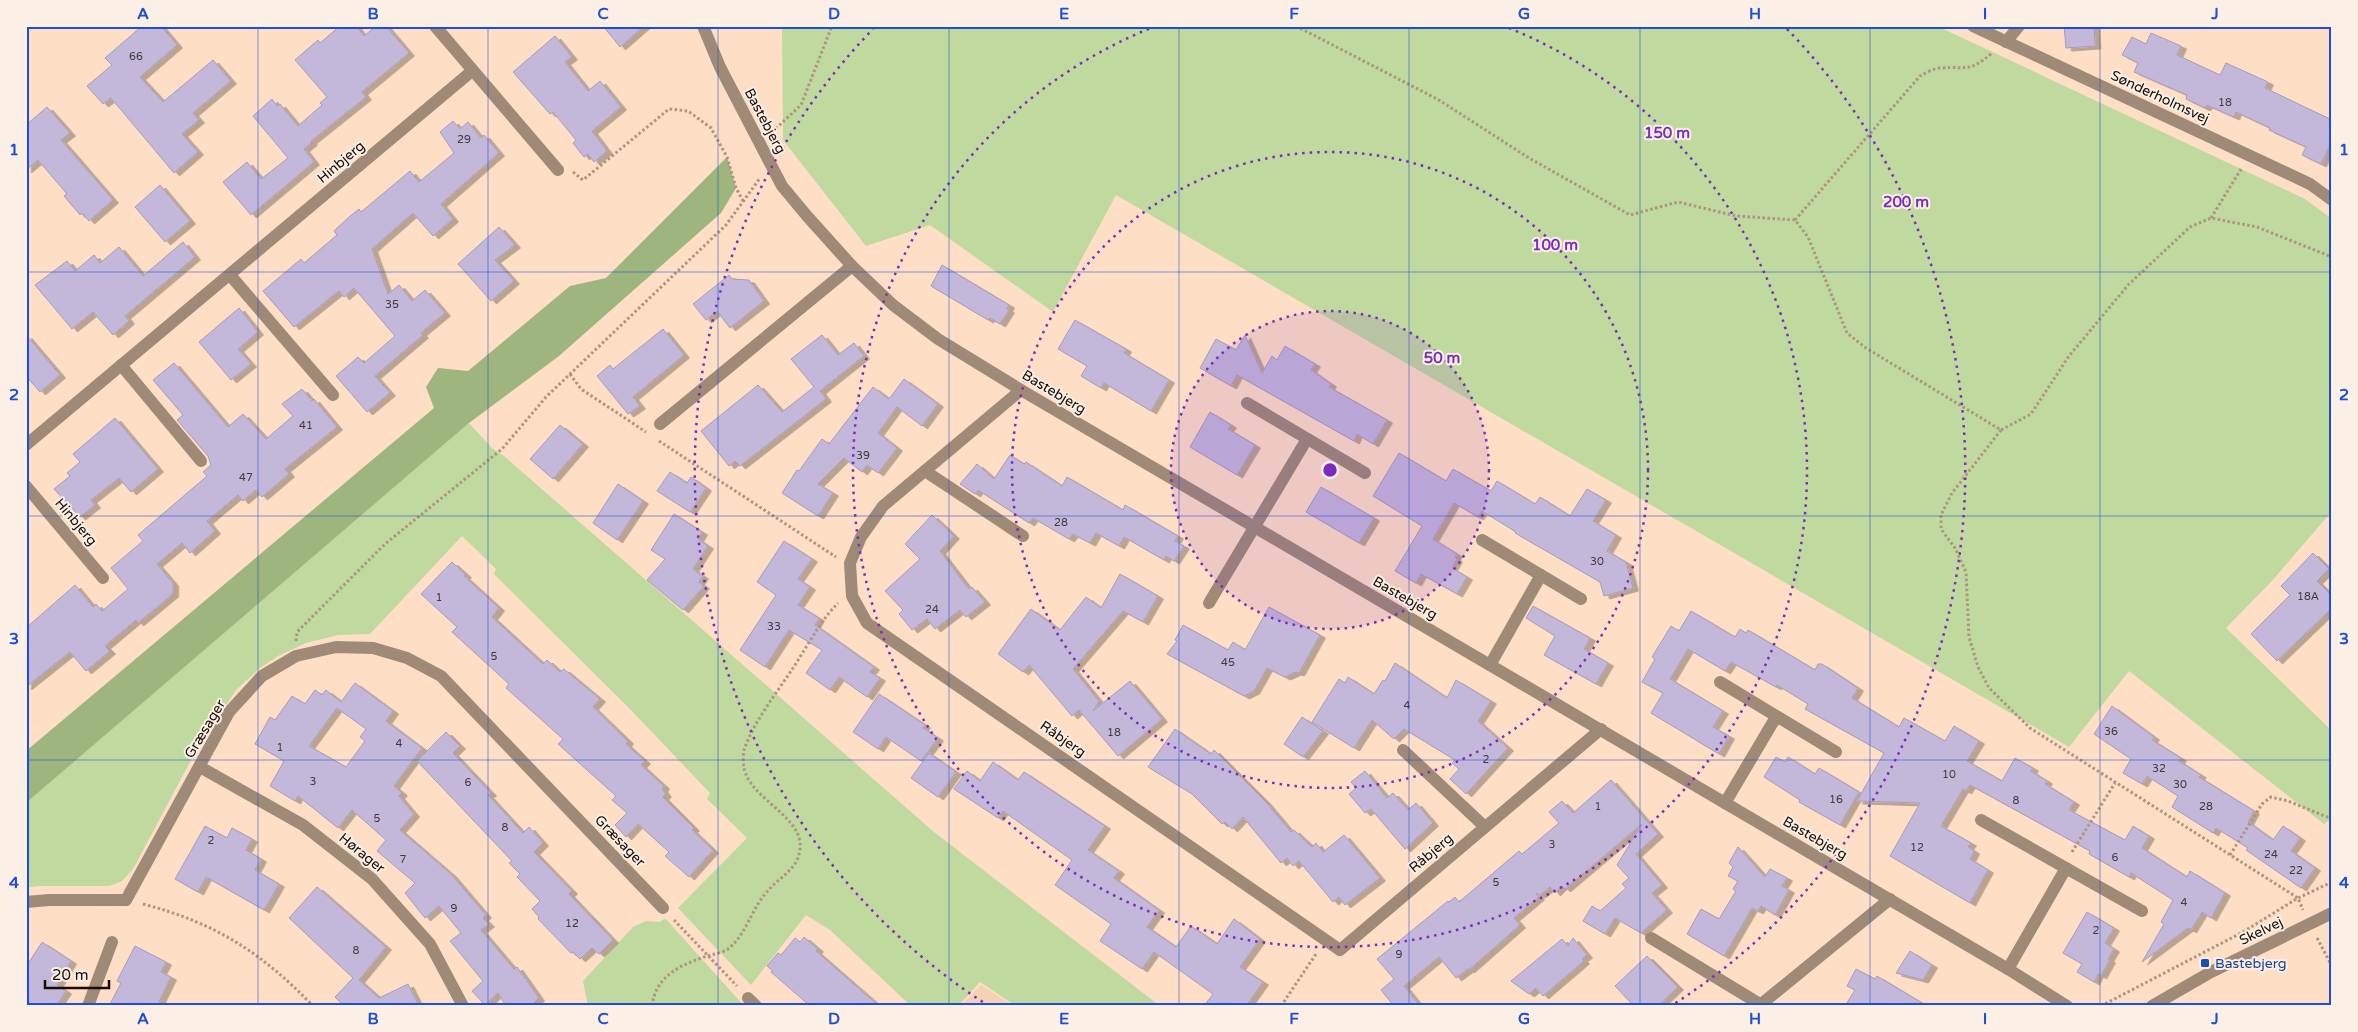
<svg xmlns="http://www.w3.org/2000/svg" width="2358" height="1032" viewBox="0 0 2358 1032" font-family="'Varela Round',sans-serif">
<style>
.built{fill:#f7d1b3}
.green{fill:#c0d99f}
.forest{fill:#9eb67d}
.building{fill:#c3b8da;stroke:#a69cbd;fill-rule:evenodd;filter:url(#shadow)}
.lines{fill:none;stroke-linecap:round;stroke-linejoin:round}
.path{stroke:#ad9581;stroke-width:3;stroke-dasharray:2.5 2.5;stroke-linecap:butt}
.minor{stroke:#9f8977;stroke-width:12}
.grid{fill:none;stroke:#1d4ed8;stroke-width:1;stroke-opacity:0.55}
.ring{fill:none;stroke:#7b2cbf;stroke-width:2.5;stroke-dasharray:2.5 5}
.transit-dot{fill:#1a4fb4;stroke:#fcefe5;stroke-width:2}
.labels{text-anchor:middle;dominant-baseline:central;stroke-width:4;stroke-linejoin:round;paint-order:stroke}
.number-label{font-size:11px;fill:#43383a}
.street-label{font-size:14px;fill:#180d05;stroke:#fcefe5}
.transit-label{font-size:14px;fill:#164399;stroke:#fcefe5;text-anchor:start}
.centre{fill:#7b2cbf;stroke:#fcefe5;stroke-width:2.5}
.ring-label{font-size:15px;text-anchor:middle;font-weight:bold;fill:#7b2cbf;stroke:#fcefe5;stroke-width:4;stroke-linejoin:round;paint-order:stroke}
.neatline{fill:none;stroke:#1d4ed8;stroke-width:2}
.grid-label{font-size:16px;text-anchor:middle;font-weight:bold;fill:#1d4ed8}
</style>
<defs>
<filter id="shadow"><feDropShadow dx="5.5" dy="3" stdDeviation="0" flood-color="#0004"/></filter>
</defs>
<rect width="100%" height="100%" fill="#fedec4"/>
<polygon class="built" points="981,985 1013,1006 961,1006"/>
<g class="green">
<polygon points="782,26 1937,26 2305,199 2332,219 2332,511 2272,581 2226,628 2332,731 2332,818 2324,824 2129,671 2069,747 1116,195 1053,312 930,225 866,246 783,140"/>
<polygon points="469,423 493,449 504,456 934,832 1160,1006 1016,1006 980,982 958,1006 911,1006 830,930 806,915 751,985 678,908 747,838 707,799 710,793 630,709 494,574 496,569 462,536 370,634 338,635 306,643 278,656 260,668 236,690 198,747 133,869 122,881 109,886 37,886 26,888 26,803"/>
<polygon points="665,918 744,1006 588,1006 583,981 633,927 646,921 660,922"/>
</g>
<polygon class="forest" points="727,157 736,188 721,213 559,356 469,423 26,803 26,751 434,408 426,387 438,368 468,371 570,286 606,278"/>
<g class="building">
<polygon points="142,26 161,26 177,45 140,77 163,102 213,60 231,81 193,113 199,120 182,134 198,152 174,173 111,98 103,104 87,86 112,65 105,58"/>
<polygon points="340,26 356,26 364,36 376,26 386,26 409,53 362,92 366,97 311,141 312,142 304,149 314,162 251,215 223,182 247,162 261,179 288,158 253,116 272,99 277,106 280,104 298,126 322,105 320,103 327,97 295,60 318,40 320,43"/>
<polygon points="603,26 644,26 620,47"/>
<polygon points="2064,26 2094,26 2095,46 2066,48"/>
<polygon points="2151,33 2181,46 2177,55 2220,75 2226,63 2268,82 2265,88 2332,120 2332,141 2321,164 2302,155 2306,147 2269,130 2270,128 2236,112 2234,117 2207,105 2205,108 2186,99 2187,95 2134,72 2138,63 2122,55 2132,37 2146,44"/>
<polygon points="555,36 572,57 565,62 588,91 600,81 621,107 592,131 607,151 594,162 588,154 584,157 573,143 576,140 553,112 550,114 513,72"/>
<polygon points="47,107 70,133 61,140 113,200 89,221 82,213 80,215 64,196 67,194 38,160 26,170 26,125"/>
<polygon points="453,121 460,129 468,122 481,138 484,135 499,153 441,204 453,219 433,236 413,213 372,249 388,294 399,285 412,301 425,290 445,313 421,333 423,335 375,376 390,393 367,412 336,376 358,357 364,363 395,336 354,288 344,297 339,291 294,327 263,291 301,259 304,263 337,235 334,231 349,217 359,209 361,212 410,171 419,182 454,153 440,132"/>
<polygon points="160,185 190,221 165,242 135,207"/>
<polygon points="499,227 515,245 495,260 514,281 491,301 458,264"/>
<polygon points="183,242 195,257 125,316 129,321 113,335 93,312 72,329 35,285 67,261 75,271 94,255 100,263 119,247 143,276"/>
<polygon points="942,265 1009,305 1007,309 1009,310 1000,324 990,318 988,320 931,286"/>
<polygon points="729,275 732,279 749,280 764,301 730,328 717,311 706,320 693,304"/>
<polygon points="239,308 258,332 238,349 251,364 231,380 199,342"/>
<polygon points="1075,320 1126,349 1124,353 1169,380 1151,411 1104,383 1101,388 1081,376 1087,366 1058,349"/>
<polygon points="663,329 684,355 633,397 640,406 628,414 597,376 610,365 613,369"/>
<polygon points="26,335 60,375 40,392 26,376"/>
<polygon points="822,335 838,355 854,343 864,356 820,391 826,399 740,466 735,461 729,466 701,431 758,385 782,412 814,387 791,359"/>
<polygon points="1245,335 1262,373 1272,356 1277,360 1285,346 1315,364 1311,370 1331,384 1329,387 1387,420 1373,444 1357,434 1354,441 1237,375 1231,386 1200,368 1216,339 1236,350"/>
<polygon points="174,363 228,427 243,414 266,439 293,416 282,404 302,389 312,401 314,399 337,427 285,469 289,474 262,497 256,490 243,501 238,495 207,521 215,531 190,553 182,543 157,564 173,583 173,594 138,623 136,620 105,646 110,651 86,671 70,652 26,687 26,628 75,585 93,607 96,604 102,611 128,589 111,568 143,541 138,535 207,476 203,472 211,465 208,456 177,420 183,415 153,380"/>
<polygon points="904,379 938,404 922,426 897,407 878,433 897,448 878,473 867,465 862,472 844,458 818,484 833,493 818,516 782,493 797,470 799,471 822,439 829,444 873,387 889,399"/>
<polygon points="1210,412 1231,425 1228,429 1255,445 1237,475 1190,447"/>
<polygon points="115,418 158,469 131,492 119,478 91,500 95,505 80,517 54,489 70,476 67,473 80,462 73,454"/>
<polygon points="560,425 583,444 553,479 530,459"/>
<polygon points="1399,453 1446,481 1453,469 1491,491 1497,481 1535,504 1540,497 1570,516 1587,489 1606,500 1593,521 1616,535 1607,551 1626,562 1633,588 1604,596 1600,582 1515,533 1516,532 1482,511 1478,517 1454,503 1433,539 1457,554 1455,557 1457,559 1452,568 1467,577 1457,594 1421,574 1416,583 1395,571 1422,526 1373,496"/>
<polygon points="1010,455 1024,464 1026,462 1062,486 1067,477 1123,510 1125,505 1178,536 1175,541 1184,546 1174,561 1166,556 1164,560 1124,537 1119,546 1096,533 1090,543 1073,534 1069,539 1033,518 1029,523 978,490 975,494 960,484 977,464 994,479"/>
<polygon points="670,472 687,483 691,477 706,488 690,512 657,491"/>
<polygon points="618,484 643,501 617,540 593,523"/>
<polygon points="1321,487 1374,518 1359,543 1306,512"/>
<polygon points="674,514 702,532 698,539 708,546 693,569 703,576 699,582 704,586 683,610 647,580 665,559 651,550"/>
<polygon points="932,515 954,536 940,551 969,589 972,587 985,602 966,617 960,610 935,629 927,619 912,630 899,614 903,610 885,591 920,559 905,544"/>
<polygon points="784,541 812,559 798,579 810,587 798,605 819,618 815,625 874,667 870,672 880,678 867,697 839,677 830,690 806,673 822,650 789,630 765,667 740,650 776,595 757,582"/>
<polygon points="2313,553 2329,569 2317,581 2332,596 2332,608 2277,661 2251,634 2290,595 2281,586"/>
<polygon points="452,562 466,575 464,576 499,608 492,617 543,664 547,660 560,672 564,669 600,699 593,707 628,741 626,744 645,761 641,765 664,786 662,789 666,794 663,797 694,828 692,830 713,850 689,877 665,856 669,852 638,824 626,837 615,825 627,813 612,800 616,796 558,744 563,739 506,688 509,684 452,632 457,627 421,594"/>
<polygon points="1120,574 1158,596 1143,622 1123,611 1073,669 1099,701 1093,711 1130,681 1162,719 1118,756 1079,710 1072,716 1029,665 1023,672 998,654 1031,609 1060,630 1086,597 1101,608"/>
<polygon points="1533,606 1590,638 1584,649 1608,663 1596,684 1544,655 1555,636 1526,618"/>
<polygon points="1269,607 1320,635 1299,673 1296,672 1285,677 1267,668 1254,691 1244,696 1167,654 1177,641 1175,640 1183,625 1228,650 1233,642 1245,650"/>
<polygon points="1691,611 1735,637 1740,629 1746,633 1748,630 1815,670 1818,664 1822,664 1858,688 1852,698 1899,727 1904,718 1945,741 1954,726 1979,741 1967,761 2002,781 2015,758 2033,768 2031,771 2047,781 2045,784 2074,802 2069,810 2125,840 2133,826 2149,836 2142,848 2187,877 2190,871 2225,893 2211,918 2202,912 2191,930 2188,928 2142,962 2164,924 2161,922 2173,900 2131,873 2129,877 2089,854 2090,851 1970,785 1966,791 1963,789 1941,826 1971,843 1968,847 1974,851 1970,859 1988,870 1970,903 1890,856 1920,803 1857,801 1884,753 1805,709 1808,704 1777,685 1776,687 1731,662 1725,671 1688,649 1670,679 1723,711 1713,727 1729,736 1719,754 1651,713 1663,693 1642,682 1655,659 1652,657 1671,626 1679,631"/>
<polygon points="1395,663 1447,698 1456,680 1491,701 1478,721 1508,748 1466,794 1450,779 1459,769 1452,763 1455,760 1404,729 1394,739 1372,720 1354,748 1312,722 1339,679 1345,683 1348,677 1374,694 1383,680 1385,681"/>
<path d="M 355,683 L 393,711 L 386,721 L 422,748 L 394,786 L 402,793 L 399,796 L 414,814 L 400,830 L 451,874 L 486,915 L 483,918 L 489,924 L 481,930 L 514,969 L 517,967 L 539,998 L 531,1006 L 506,1006 L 498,993 L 485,1005 L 472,991 L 483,981 L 450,941 L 461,933 L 439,906 L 425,918 L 405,893 L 415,883 L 377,851 L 386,840 L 352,810 L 338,828 L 298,796 L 295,801 L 270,786 L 284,761 L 255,744 L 270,717 L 275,720 L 292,696 L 305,704 L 315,690 L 322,695 L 326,690 L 341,702 ZM 337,708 L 366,729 L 360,737 L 365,741 L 346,767 L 309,746 Z"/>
<polygon points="879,694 925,725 923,728 938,738 921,761 886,737 878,749 853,732"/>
<polygon points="2112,706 2154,737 2152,740 2181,758 2179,761 2201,775 2199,777 2254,811 2248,822 2273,840 2283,826 2300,838 2291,851 2315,868 2301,888 2246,850 2248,848 2216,828 2213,833 2172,807 2178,796 2147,776 2142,784 2123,773 2131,759 2094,734"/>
<polygon points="1302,717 1323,731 1303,757 1284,744"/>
<polygon points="1175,729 1211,754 1214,750 1266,802 1291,832 1294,830 1312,847 1316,843 1323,852 1344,835 1380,878 1345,905 1339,897 1333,902 1299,861 1293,866 1287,858 1281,863 1243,817 1232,829 1225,822 1222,824 1192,794 1148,767"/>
<polygon points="446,732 460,746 453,753 491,793 488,795 523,833 529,827 543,843 534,852 572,891 569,894 613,940 599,954 592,948 580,959 573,952 571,953 538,919 539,917 532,909 540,901 517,877 520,874 509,863 512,861 417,761"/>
<polygon points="929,753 956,772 938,797 911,778"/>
<polygon points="1776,757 1785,762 1788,757 1815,774 1819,768 1859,792 1840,825 1799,802 1800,800 1764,777"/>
<polygon points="993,762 1018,780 1024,772 1105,826 1088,850 1119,871 1114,878 1159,910 1147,927 1176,947 1191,926 1217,944 1234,919 1260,939 1240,967 1263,982 1246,1006 1204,1006 1213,994 1154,952 1142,969 1100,941 1111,924 1055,885 1072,860 1003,811 998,818 954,789 967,771 980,781"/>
<polygon points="1365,771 1387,798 1393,793 1408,810 1416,803 1433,823 1405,849 1371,809 1365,813 1349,794 1356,788 1351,782"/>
<polygon points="1611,780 1658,834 1636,854 1662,885 1652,893 1667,910 1641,933 1615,918 1605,934 1583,921 1592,906 1600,911 1626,888 1622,884 1629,878 1617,865 1642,824 1565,889 1562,886 1555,893 1550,887 1540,895 1536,893 1539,897 1514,918 1520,925 1469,970 1468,969 1456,978 1439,957 1404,986 1420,1006 1394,1006 1381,990 1394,979 1377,959 1448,901 1449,902 1455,897 1459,902 1519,851 1522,854 1559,823 1549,812 1562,801 1573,813"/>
<polygon points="205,826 227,838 232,828 252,839 246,850 261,859 255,870 279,884 264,910 206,877 198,892 175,879"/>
<polygon points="1738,847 1765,877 1770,869 1787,878 1782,886 1789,890 1775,915 1761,906 1758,911 1752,908 1724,956 1687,934 1701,909 1719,919 1736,891 1733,889 1738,881 1728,876 1733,867 1729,863"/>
<polygon points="317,887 386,947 359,980 379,998 408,984 419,1006 344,1006 335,997 353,978 289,918"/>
<polygon points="2087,912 2114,928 2105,943 2114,949 2108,959 2110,960 2101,976 2098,974 2094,982 2077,972 2082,964 2063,953"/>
<polygon points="804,937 818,949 816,951 879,1006 810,1006 771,972 773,971 767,966 778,953 781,955 795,938 800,942"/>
<polygon points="1573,938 1587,955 1582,959 1584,961 1543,996 1536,988 1529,994 1511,981 1562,939 1568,946"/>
<polygon points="42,942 71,961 57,985 66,991 56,1006 26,1006 26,967"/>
<polygon points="135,946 166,962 161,972 171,977 157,1006 109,1006 121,983 117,981"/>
<polygon points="1910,951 1932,965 1923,980 1896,973"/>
<polygon points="1647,956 1678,987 1658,1006 1634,1006 1615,986"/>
<polygon points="1856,969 1875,979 1877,976 1927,1006 1845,1006 1855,990 1847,986"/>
</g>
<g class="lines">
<g class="path">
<polyline points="1296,26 1439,100 1529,158 1630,215 1678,202 1736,216 1795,220 1808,237 1847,333 1866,348 2001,430 2031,414 2069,356 2129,284 2190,227 2211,218 2257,227 2332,257"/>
<polyline points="772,132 801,105 832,26"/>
<polyline points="573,172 583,180 669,109 688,111 711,128 727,157 736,188 743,201"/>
<polyline points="2211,218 2241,169"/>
<path d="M 1795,220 L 1920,76 C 1926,73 1934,68 1941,68 C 1969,66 1968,73 1992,53"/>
<polyline points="570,374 581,389 646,432"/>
<polyline points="2001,430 1952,493 1941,515 1941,529 1955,548 1966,572 1969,637 1978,667 1989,688 2030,728 2298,898 2303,910"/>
<polyline points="659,441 836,557"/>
<polyline points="296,641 297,632 385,544 502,449 546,397 726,225 760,178"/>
<polyline points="2072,852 2115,783"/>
<polyline points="2230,855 2262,804 2271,797 2288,801 2332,819"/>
<path d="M 143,904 C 216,923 262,953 313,1006"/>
<polyline points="674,920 737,986"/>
<polyline points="2317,938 2332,966"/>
<path d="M 652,1006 C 656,975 681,965 707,956 C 713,954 723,953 728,949 C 746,935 751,910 766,893 C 775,881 790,874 797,860 C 815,819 751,803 744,768 C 743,763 743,755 744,750 C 754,721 776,694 793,668 C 807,647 820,621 838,603"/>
<polyline points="1281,1006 1316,954"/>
<polyline points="2101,1006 2243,932 2298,898 2332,882"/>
</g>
<g class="minor">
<polyline points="435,26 558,170"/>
<polyline points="703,26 720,67 782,186 807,216 852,266 893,305 938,339 1021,390 2008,969 2067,1006"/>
<polyline points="1973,26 2310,184 2332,200"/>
<polyline points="2006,42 2019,26"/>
<polyline points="230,275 333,395"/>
<polyline points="121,365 201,461"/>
<polyline points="1021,390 883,506 861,537 850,563 852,596 867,623 1340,950 1601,729"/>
<polyline points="1247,403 1365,473"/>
<polyline points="660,424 852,266"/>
<polyline points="26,445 472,71"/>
<polyline points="925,471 1023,536"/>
<polyline points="26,486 103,578"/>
<polyline points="1482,540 1581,599"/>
<polyline points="1209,603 1307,439"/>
<polyline points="1490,665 1541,575"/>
<polyline points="1720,682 1836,752"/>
<polyline points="1403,750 1485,827"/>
<polyline points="200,767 303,825 372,879 430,944 463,1006"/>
<polyline points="1725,803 1776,717"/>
<polyline points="1981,820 2142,911"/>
<polyline points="26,902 49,900 126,900 229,712 262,676 296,656 336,647 373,648 407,658 441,676 663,908"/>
<polyline points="1651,938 1763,1006"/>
<polyline points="2008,969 2066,868"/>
<polyline points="748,998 756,1006"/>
<polyline points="88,1006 112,942"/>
<polyline points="1759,1006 1890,899"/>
<polyline points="2152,1006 2211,972 2332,913"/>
</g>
</g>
<path class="grid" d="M 258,26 L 258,1006M 488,26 L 488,1006M 718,26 L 718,1006M 949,26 L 949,1006M 1179,26 L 1179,1006M 1409,26 L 1409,1006M 1640,26 L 1640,1006M 1870,26 L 1870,1006M 2100,26 L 2100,1006M 26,272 L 2332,272M 26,516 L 2332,516M 26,760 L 2332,760"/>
<circle cx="1330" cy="470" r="159" fill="#7b2cbf" fill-opacity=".12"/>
<g class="ring">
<circle cx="1330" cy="470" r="159"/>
<circle cx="1330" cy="470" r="318"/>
<path d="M1509 28A477 477 0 1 1 1151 28"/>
<path d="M989 1006A635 635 0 0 1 873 29M1787 29A635 635 0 0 1 1671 1006"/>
</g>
<rect class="transit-dot" x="2200" y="958" width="10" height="10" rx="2.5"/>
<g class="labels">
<g class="number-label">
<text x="136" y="56">66</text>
<text x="2225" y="102">18</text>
<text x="464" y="139">29</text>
<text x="392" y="304">35</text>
<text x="306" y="425">41</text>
<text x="863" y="455">39</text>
<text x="246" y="477">47</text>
<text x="1061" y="522">28</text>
<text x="1597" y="561">30</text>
<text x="2308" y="596">18A</text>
<text x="439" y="597">1</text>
<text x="932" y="609">24</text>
<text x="774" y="626">33</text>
<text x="494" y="656">5</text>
<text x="1228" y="662">45</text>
<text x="1407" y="705">4</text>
<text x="2111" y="731">36</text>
<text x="1114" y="732">18</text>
<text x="399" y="743">4</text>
<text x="280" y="747">1</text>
<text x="1486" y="759">2</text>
<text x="2159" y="768">32</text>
<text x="1949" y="774">10</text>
<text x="313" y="781">3</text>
<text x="468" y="782">6</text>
<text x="2180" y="784">30</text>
<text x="1836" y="799">16</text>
<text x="2016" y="800">8</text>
<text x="1598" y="806">1</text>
<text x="2206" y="806">28</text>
<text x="377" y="818">5</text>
<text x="505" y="827">8</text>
<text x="211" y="840">2</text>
<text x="1552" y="844">3</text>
<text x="1917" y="847">12</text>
<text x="2271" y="854">24</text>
<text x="2115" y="857">6</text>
<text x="403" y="859">7</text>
<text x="2296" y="870">22</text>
<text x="1496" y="882">5</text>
<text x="2184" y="902">4</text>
<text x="454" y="908">9</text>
<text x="572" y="923">12</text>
<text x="2096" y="930">2</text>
<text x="356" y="950">8</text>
<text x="1399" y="954">9</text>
</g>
<g class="street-label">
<text transform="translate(2160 97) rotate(25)">Sønderholmsvej</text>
<text transform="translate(765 121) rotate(62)">Bastebjerg</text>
<text transform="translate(341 162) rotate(-40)">Hinbjerg</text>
<text transform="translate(1054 392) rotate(31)">Bastebjerg</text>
<text transform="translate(76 522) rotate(50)">Hinbjerg</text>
<text transform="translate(1405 598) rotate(30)">Bastebjerg</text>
<text transform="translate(205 729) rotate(-59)">Græsager</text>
<text transform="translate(1063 739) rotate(35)">Råbjerg</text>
<text transform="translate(1815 838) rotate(30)">Bastebjerg</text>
<text transform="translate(620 841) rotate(46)">Græsager</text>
<text transform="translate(362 853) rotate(39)">Hørager</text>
<text transform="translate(1431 853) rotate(-40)">Råbjerg</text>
<text transform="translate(2261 931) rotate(-26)">Skelvej</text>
</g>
<g class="transit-label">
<text x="2215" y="963">Bastebjerg</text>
</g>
</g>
<circle cx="1330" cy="470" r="8" class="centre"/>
<g class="ring-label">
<text x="1667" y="138">150 m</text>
<text x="1906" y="207">200 m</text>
<text x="1555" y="250">100 m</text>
<text x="1442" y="363">50 m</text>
</g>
<rect width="2358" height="1032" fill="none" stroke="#fcefe5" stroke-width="55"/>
<path d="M45 980v8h64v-8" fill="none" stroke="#180d05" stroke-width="2.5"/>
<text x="52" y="980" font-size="15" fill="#180d05" stroke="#fcefe5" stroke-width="4" paint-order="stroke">20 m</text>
<rect x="28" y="28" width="2302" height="976" class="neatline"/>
<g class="grid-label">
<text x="143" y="19">A</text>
<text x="373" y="19">B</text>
<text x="603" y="19">C</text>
<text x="834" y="19">D</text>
<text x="1064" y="19">E</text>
<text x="1294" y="19">F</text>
<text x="1524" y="19">G</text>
<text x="1755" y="19">H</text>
<text x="1985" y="19">I</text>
<text x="2215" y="19">J</text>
<text x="14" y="155">1</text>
<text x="2344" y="155">1</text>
<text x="14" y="400">2</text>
<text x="2344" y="400">2</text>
<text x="14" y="644">3</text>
<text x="2344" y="644">3</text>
<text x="14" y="888">4</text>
<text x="2344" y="888">4</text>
<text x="143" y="1024">A</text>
<text x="373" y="1024">B</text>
<text x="603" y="1024">C</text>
<text x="834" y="1024">D</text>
<text x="1064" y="1024">E</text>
<text x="1294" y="1024">F</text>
<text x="1524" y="1024">G</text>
<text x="1755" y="1024">H</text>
<text x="1985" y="1024">I</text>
<text x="2215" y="1024">J</text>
</g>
</svg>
